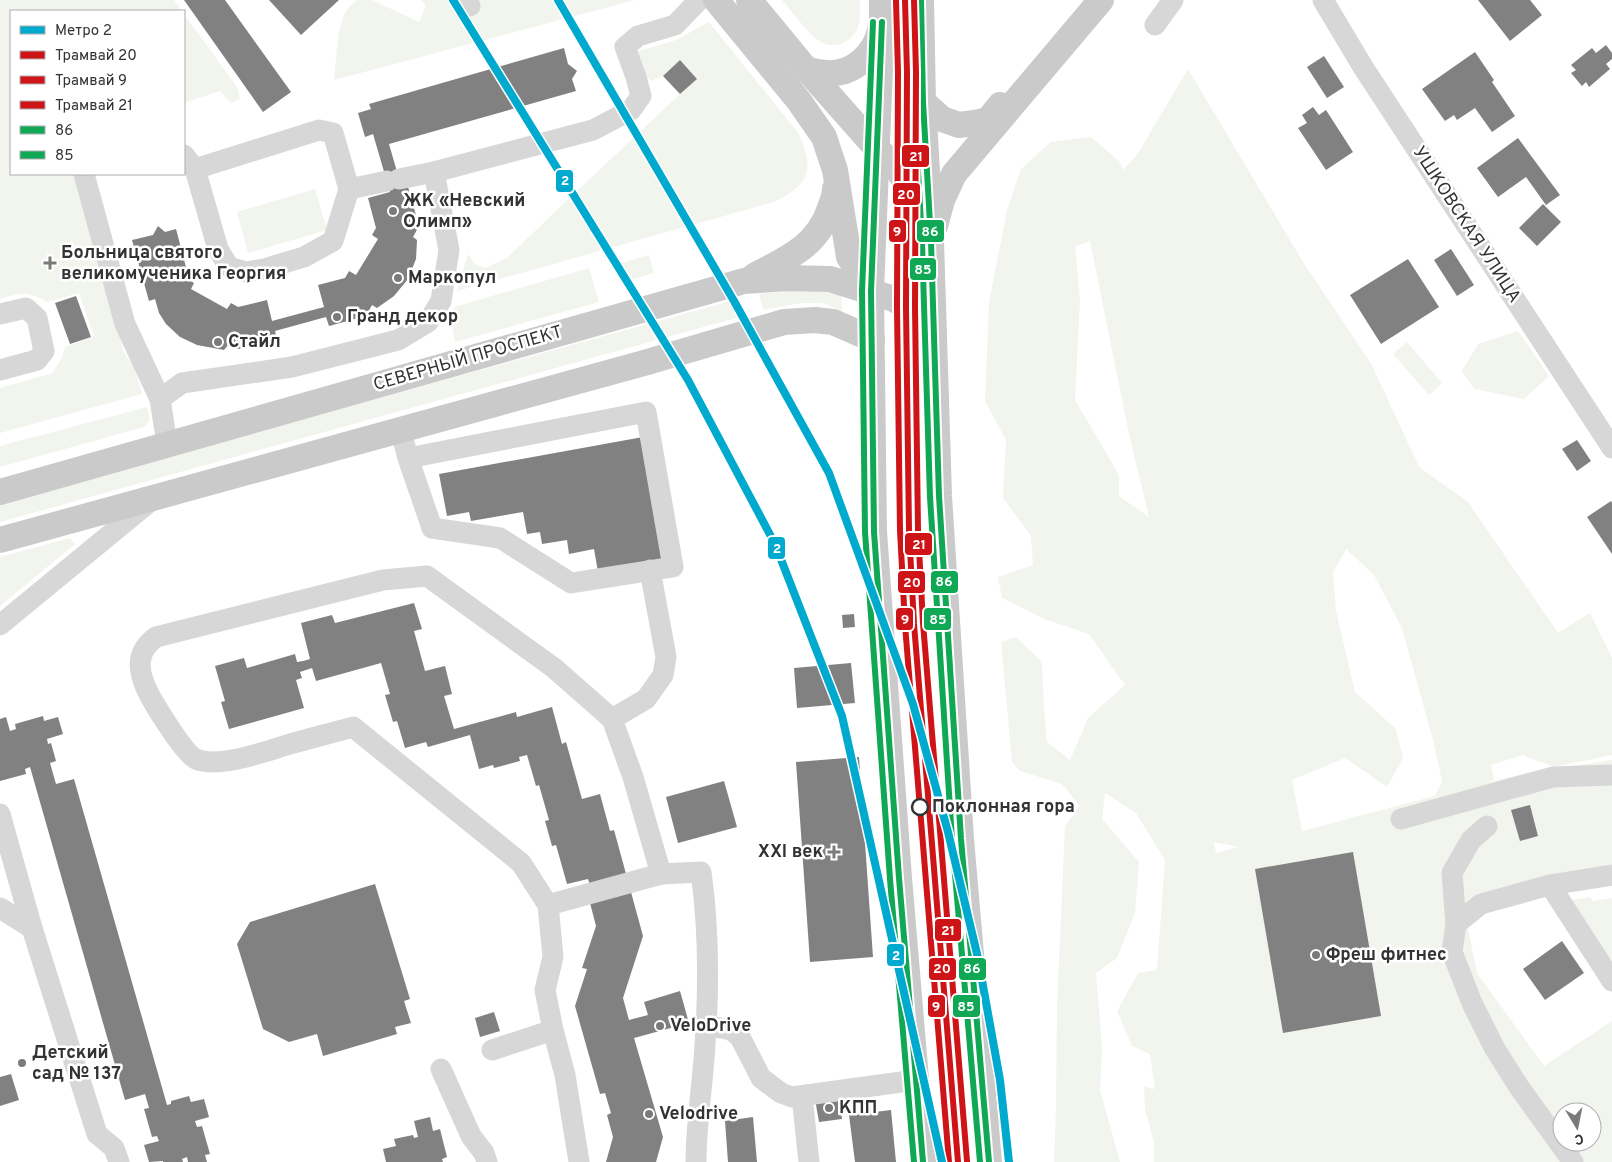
<svg xmlns="http://www.w3.org/2000/svg" width="1612" height="1162" viewBox="0 0 1612 1162" font-family="Overpass,sans-serif">
<style>
.green{fill:#f1f5ed;fill-rule:evenodd}
.building{fill:#818181}
.lines{fill:none;stroke-linecap:round;stroke-linejoin:round}
.minor{stroke:#d7d7d7;stroke-width:21}
.major{stroke:#cacaca;stroke-width:26}
.bus-1-casing{stroke:#fff;stroke-width:10}
.bus-2-casing{stroke:#fff;stroke-width:10}
.bus-1{stroke:#10a855;stroke-width:6}
.bus-2{stroke:#10a855;stroke-width:6}
.tram-1-casing{stroke:#fff;stroke-width:10}
.tram-2-casing{stroke:#fff;stroke-width:10}
.tram-3-casing{stroke:#fff;stroke-width:10}
.tram-1{stroke:#ce1417;stroke-width:6}
.tram-2{stroke:#ce1417;stroke-width:6}
.tram-3{stroke:#ce1417;stroke-width:6}
.metro-1-casing{stroke:#fff;stroke-width:11}
.metro-1{stroke:#00a9ce;stroke-width:8}
.poi-dot{fill:#7a7a7a;stroke:#fff;stroke-width:2}
.stop-dot{fill:#fff;stroke:#333;stroke-width:2.5}
.labels{text-anchor:middle;dominant-baseline:central;stroke-width:5;stroke-linejoin:round;paint-order:stroke}
.poi-label{font-size:18px;font-weight:bold;fill:#333;stroke:#fff;text-anchor:start}
.street-label{font-size:18px;fill:#333;stroke:#fff}
.stop-label{font-size:18px;font-weight:bold;fill:#333;stroke:#fff;text-anchor:start}
.line-badge{stroke:#fff;stroke-width:2}
.badge-label{font-size:14px;text-anchor:middle;font-weight:bold;fill:#fff}
</style>
<rect width="100%" height="100%" fill="#fff"/>
<g class="green">
<path d="M 0,0 L 174,0 L 182,11 L 11,11 L 11,174 L 76,174 L 124,353 L 134,366 L 142,394 L 0,433 L 0,388 L 53,373 L 62,357 L 65,347 L 94,336 L 79,293 L 47,302 C 28,291 20,293 0,299 Z"/>
<path d="M 357,0 L 372,0 L 419,22 L 426,6 L 421,0 L 635,0 L 334,80 C 337,58 336,25 348,8 C 351,5 355,2 357,0 Z"/>
<path d="M 782,0 L 860,0 C 860,7 860,16 859,24 C 854,42 835,51 819,41 C 809,35 791,10 782,0 Z"/>
<polygon points="184,14 237,87 240,99 231,103 220,91 184,103"/>
<path d="M 709,22 L 799,134 C 814,170 811,184 774,202 L 457,291 L 468,254 L 475,264 L 486,268 L 508,257 L 562,205 L 696,79 L 680,60 L 663,76 L 651,81 L 637,68 L 632,53 L 676,40 Z"/>
<path d="M 1188,69 L 1303,262 L 1372,365 L 1419,467 L 1468,502 L 1558,633 L 1590,613 L 1612,658 L 1612,755 L 1554,767 L 1523,755 L 1491,765 L 1494,779 L 1490,782 L 1526,773 L 1612,760 L 1612,869 L 1463,904 L 1477,973 L 1544,1066 L 1612,1021 L 1612,1162 L 1154,1162 L 1154,1142 L 1145,1110 L 1144,1087 L 1155,1089 L 1150,1054 L 1132,1046 L 1117,1011 L 1138,973 L 1157,970 L 1165,860 L 1136,813 L 1105,793 L 1102,819 L 1139,862 L 1135,913 L 1117,958 L 1096,973 L 1102,1048 L 1100,1090 L 1120,1162 L 1054,1162 L 1056,1108 L 1057,1007 L 1065,826 L 1080,806 L 1062,784 L 1020,771 L 1012,762 L 1001,642 L 1016,637 L 1042,662 L 1044,708 L 1047,742 L 1070,760 L 1088,718 L 1125,685 L 1089,634 L 1047,620 L 1002,598 L 998,577 L 1033,565 L 1031,536 L 1003,498 L 1006,440 L 985,401 L 989,303 L 1007,210 L 1021,169 L 1051,142 L 1091,137 L 1120,162 L 1123,170 L 1137,155 ZM 1090,241 L 1129,434 L 1149,517 L 1119,496 L 1119,475 L 1075,400 L 1080,300 L 1075,247 ZM 1346,549 L 1374,575 L 1402,628 L 1433,740 L 1442,781 L 1435,796 L 1302,831 L 1292,780 L 1345,758 L 1387,787 L 1403,758 L 1396,729 L 1355,692 L 1336,611 L 1333,573 ZM 1214,842 L 1238,847 L 1216,853 ZM 1562,1112 L 1592,1112 L 1592,1142 L 1562,1142 Z"/>
<polygon points="315,189 327,230 248,253 237,212"/>
<polygon points="649,255 654,273 627,281 622,263"/>
<polygon points="589,268 599,302 455,342 452,324 454,307"/>
<polygon points="795,290 818,291 841,295 842,311 822,303 801,303 763,310 759,294"/>
<polygon points="738,299 743,316 0,522 0,503"/>
<polygon points="1518,331 1549,376 1524,399 1474,389 1462,371 1478,344"/>
<polygon points="1407,342 1442,383 1429,395 1393,354"/>
<polygon points="147,407 150,419 148,423 144,427 0,467 0,446"/>
<polygon points="70,538 75,544 0,606 0,557"/>
<polygon points="1590,897 1592,901 1612,898 1612,991 1555,903"/>
</g>
<g class="building">
<polygon points="184,0 225,0 291,92 263,112"/>
<polygon points="269,0 339,0 301,35"/>
<polygon points="1478,0 1530,0 1542,15 1510,41"/>
<polygon points="1606,45 1612,53 1612,59 1606,64 1610,69 1589,87 1586,82 1582,86 1571,73 1576,70 1571,65 1592,48 1596,53"/>
<polygon points="564,48 568,64 577,71 572,79 576,91 389,144 402,189 408,187 419,226 413,237 417,240 416,259 408,279 394,296 377,308 372,305 366,316 329,326 326,317 275,331 277,339 239,349 228,345 224,350 197,345 180,337 166,324 159,313 155,299 149,301 132,240 153,235 158,226 165,232 176,229 187,271 184,272 186,278 194,283 191,289 227,309 231,303 238,307 267,300 272,321 324,307 318,285 345,278 349,271 356,275 378,239 372,235 376,228 368,198 390,192 373,134 365,137 358,113 371,109 369,104"/>
<polygon points="1475,52 1494,80 1492,82 1515,116 1492,132 1475,108 1457,120 1454,115 1445,121 1422,89"/>
<polygon points="1324,56 1344,87 1327,98 1307,67"/>
<polygon points="680,60 697,79 680,94 663,76"/>
<polygon points="1313,107 1319,115 1326,110 1353,152 1326,170 1298,128 1307,123 1302,115"/>
<polygon points="1518,138 1560,195 1546,205 1526,177 1498,197 1477,168"/>
<polygon points="1543,204 1561,222 1537,246 1519,228"/>
<polygon points="1451,249 1474,285 1457,296 1434,260"/>
<polygon points="1408,259 1439,307 1381,344 1350,295"/>
<polygon points="76,296 91,337 70,344 55,303"/>
<polygon points="643,437 662,561 598,572 594,549 569,554 567,540 542,544 540,532 527,534 523,512 471,521 469,512 447,516 439,474"/>
<polygon points="1577,440 1591,461 1577,471 1562,449"/>
<polygon points="1611,501 1612,503 1612,554 1587,517"/>
<polygon points="414,603 422,629 414,631 425,671 445,666 452,694 444,696 454,729 516,712 517,717 552,707 562,744 566,742 582,799 600,794 610,831 614,830 643,936 623,998 629,1020 648,1015 644,1002 680,991 689,1023 634,1038 663,1137 656,1162 606,1162 613,1137 607,1115 611,1113 605,1093 600,1094 575,1006 587,969 582,968 596,926 589,899 594,897 588,879 567,884 556,845 552,846 545,821 549,820 539,785 536,786 527,755 519,757 520,761 494,768 493,765 479,769 470,735 428,747 426,742 405,748 397,721 393,722 385,695 390,694 381,663 316,681 312,668 300,672 302,678 296,680 304,708 229,729 221,702 225,701 215,666 244,658 247,668 295,654 297,662 303,661 310,659 301,623 332,615 335,623"/>
<polygon points="854,614 855,627 843,628 842,615"/>
<polygon points="851,663 855,703 797,708 794,668"/>
<polygon points="43,716 44,721 58,717 63,734 47,739 48,744 51,743 56,761 50,763 56,784 74,779 167,1105 171,1104 171,1101 189,1096 191,1102 204,1099 209,1117 195,1121 197,1127 202,1126 210,1154 205,1155 207,1162 188,1162 187,1157 182,1159 183,1162 163,1162 163,1161 149,1162 144,1145 159,1141 157,1136 152,1137 144,1109 149,1108 145,1094 125,1100 30,767 25,769 26,774 0,781 0,719 6,717 10,731 16,729 15,724"/>
<polygon points="859,757 873,957 810,962 796,762"/>
<polygon points="724,781 737,827 678,843 666,797"/>
<polygon points="1530,805 1538,836 1520,841 1511,810"/>
<polygon points="1353,852 1381,1016 1283,1033 1255,869"/>
<polygon points="375,884 410,999 404,1001 411,1023 395,1027 397,1034 323,1056 317,1034 289,1042 263,1029 237,944 250,922"/>
<polygon points="1562,941 1584,973 1545,1000 1523,969"/>
<polygon points="494,1012 500,1031 480,1037 475,1018"/>
<polygon points="11,1074 19,1100 0,1106 0,1077"/>
<polygon points="839,1096 842,1119 819,1122 815,1099"/>
<polygon points="868,1106 873,1107 875,1112 891,1110 896,1162 855,1162 849,1115 862,1113 863,1108"/>
<polygon points="430,1117 433,1131 440,1129 447,1157 442,1159 443,1162 386,1162 383,1149 396,1146 394,1139 413,1135 414,1138 418,1137 414,1121"/>
<polygon points="753,1117 757,1162 728,1162 725,1121"/>
</g>
<g class="lines">
<g class="minor">
<polyline points="465,0 470,6"/>
<polyline points="1323,0 1363,67 1612,448"/>
<polyline points="1155,25 1173,0"/>
<polyline points="184,155 195,169 319,130 333,133 349,189 387,181"/>
<polyline points="195,169 218,249 229,267 246,272 264,269 304,257 333,241 349,189"/>
<polyline points="84,174 125,324 160,399 167,444"/>
<polyline points="399,179 434,172 593,130 631,110 641,96 636,77 625,47 638,36 675,25 699,0"/>
<polyline points="0,314 26,308 37,318 44,351 37,360 0,370"/>
<polyline points="160,399 182,383 292,367 398,340 428,322 441,301 449,250 434,172"/>
<polyline points="401,431 408,458 646,412 673,567 571,583 500,538 432,528 408,458"/>
<polyline points="0,625 152,500"/>
<polyline points="612,719 646,699 663,675 666,657 650,570"/>
<polyline points="0,814 32,928 97,1134 114,1148 119,1162"/>
<polyline points="1401,819 1553,777 1612,775"/>
<polyline points="1487,826 1471,840 1452,873 1456,924 1452,952 1472,1003 1495,1049 1519,1087 1573,1162"/>
<polyline points="1550,885 1612,981"/>
<polyline points="548,905 661,874"/>
<polyline points="0,908 32,928"/>
<polyline points="1456,924 1481,904 1550,885 1612,875"/>
<polyline points="705,1025 731,1030 740,1037 761,1078 781,1093 792,1097 916,1080"/>
<polyline points="492,1050 553,1030"/>
<polyline points="441,1069 471,1136 484,1153 487,1162"/>
<polyline points="802,1096 809,1162"/>
<path d="M 579,1162 L 565,1075 L 553,1030 L 545,990 L 553,957 L 548,905 L 521,863 L 353,727 C 332,733 311,738 290,744 C 266,751 219,769 196,759 C 184,754 152,701 146,688 C 137,667 137,651 156,637 L 383,580 L 427,576 L 554,668 L 612,719 L 633,777 L 661,874 L 701,872 C 709,929 709,987 705,1044 C 703,1083 696,1122 696,1162"/>
</g>
<g class="major">
<polyline points="716,0 799,101 824,137 835,170 849,257 871,291"/>
<polyline points="749,0 801,63 877,149 895,166 907,184 923,222"/>
<polyline points="882,0 882,19 871,291 874,532 899,878 923,1162"/>
<polyline points="921,0 923,102 931,241 939,496 961,839 989,1162"/>
<path d="M 807,70 C 814,71 820,73 827,73 C 853,75 875,54 880,30"/>
<polyline points="923,102 942,119 959,125 975,123 988,120 1000,105"/>
<polyline points="935,226 942,200 954,174 1101,0"/>
<path d="M 754,276 C 786,259 818,246 830,208 C 832,202 835,196 835,189"/>
<polyline points="0,492 744,281 788,278 830,279 894,299 933,324"/>
<polyline points="0,540 644,363 784,322 815,320 833,322 872,339"/>
</g>
<g class="bus-1-casing">
<g id="bus-1">
<polyline points="921,0 923,102 931,241 939,496 961,839 989,1162"/>
<polyline points="882,22 871,291 874,532 899,878 923,1162"/>
</g>
</g>
<g class="bus-2-casing">
<g id="bus-2">
<polyline points="912,0 914,102 922,241 930,497 952,840 980,1162"/>
<polyline points="873,22 862,291 865,532 890,879 914,1162"/>
</g>
</g>
<use href="#bus-1" class="bus-1"/>
<use href="#bus-2" class="bus-2"/>
<g class="tram-1-casing">
<polyline id="tram-1" points="905,0 907,72 906,307 909,530 914,624 958,1162"/>
</g>
<g class="tram-2-casing">
<polyline id="tram-2" points="896,0 898,72 897,307 900,530 905,625 949,1162"/>
</g>
<g class="tram-3-casing">
<polyline id="tram-3" points="914,0 916,72 915,307 918,530 923,623 967,1161"/>
</g>
<use href="#tram-1" class="tram-1"/>
<use href="#tram-2" class="tram-2"/>
<use href="#tram-3" class="tram-3"/>
<g class="metro-1-casing">
<g id="metro-1">
<polyline points="453,0 688,380 775,544 842,716 942,1162"/>
<polyline points="558,0 734,301 829,473 913,704 948,832 978,958 1000,1080 1009,1162"/>
</g>
</g>
<use href="#metro-1" class="metro-1"/>
</g>
<g class="poi-dot">
<circle cx="393" cy="211" r="5"/>
<path d="M47.5 255.5h5v5h5v5h-5v5h-5v-5h-5v-5h5z"/>
<circle cx="398" cy="278" r="5"/>
<circle cx="337" cy="317" r="5"/>
<circle cx="218" cy="342" r="5"/>
<path d="M831.5 844.5h5v5h5v5h-5v5h-5v-5h-5v-5h5z"/>
<circle cx="1316" cy="955" r="5"/>
<circle cx="660" cy="1026" r="5"/>
<circle cx="22" cy="1063" r="5"/>
<circle cx="829" cy="1108" r="5"/>
<circle cx="649" cy="1114" r="5"/>
</g>
<circle class="stop-dot" cx="920" cy="807" r="8"/>
<g class="labels">
<g class="poi-label">
<text x="403" y="201">ЖК «Невский<tspan x="403" dy="21">Олимп»</tspan></text>
<text x="61" y="253">Больница святого<tspan x="61" dy="21">великомученика Георгия</tspan></text>
<text x="408" y="278">Маркопул</text>
<text x="347" y="317">Гранд декор</text>
<text x="228" y="342">Стайл</text>
<text x="823" y="852" text-anchor="end">XXI век</text>
<text x="1326" y="955">Фреш фитнес</text>
<text x="670" y="1026">VeloDrive</text>
<text x="32" y="1053">Детский<tspan x="32" dy="21">сад № 137</tspan></text>
<text x="839" y="1108">КПП</text>
<text x="659" y="1114">Velodrive</text>
</g>
<g class="street-label">
<text transform="translate(1466 225) rotate(57)">УШКОВСКАЯ УЛИЦА</text>
<text transform="translate(468 359) rotate(-16)">СЕВЕРНЫЙ ПРОСПЕКТ</text>
</g>
<g class="stop-label">
<text x="932" y="807">Поклонная гора</text>
</g>
</g>
<g class="line-badge">
<rect x="901" y="144" width="29" height="24" rx="5" fill="#ce1417"/>
<rect x="555" y="169" width="19" height="24" rx="5" fill="#00a9ce"/>
<rect x="892" y="182" width="29" height="24" rx="5" fill="#ce1417"/>
<rect x="916" y="219" width="29" height="24" rx="5" fill="#10a855"/>
<rect x="888" y="219" width="19" height="24" rx="5" fill="#ce1417"/>
<rect x="909" y="257" width="28" height="24" rx="5" fill="#10a855"/>
<rect x="904" y="532" width="29" height="24" rx="5" fill="#ce1417"/>
<rect x="767" y="536" width="19" height="24" rx="5" fill="#00a9ce"/>
<rect x="930" y="570" width="29" height="24" rx="5" fill="#10a855"/>
<rect x="897" y="570" width="29" height="24" rx="5" fill="#ce1417"/>
<rect x="923" y="607" width="29" height="24" rx="5" fill="#10a855"/>
<rect x="895" y="607" width="19" height="24" rx="5" fill="#ce1417"/>
<rect x="934" y="918" width="28" height="24" rx="5" fill="#ce1417"/>
<rect x="886" y="943" width="19" height="24" rx="5" fill="#00a9ce"/>
<rect x="928" y="957" width="29" height="24" rx="5" fill="#ce1417"/>
<rect x="958" y="957" width="29" height="24" rx="5" fill="#10a855"/>
<rect x="927" y="994" width="19" height="24" rx="5" fill="#ce1417"/>
<rect x="952" y="994" width="29" height="24" rx="5" fill="#10a855"/>
</g>
<g class="badge-label">
<text x="916" y="161">21</text>
<text x="565" y="185">2</text>
<text x="906" y="199">20</text>
<text x="930" y="236">86</text>
<text x="897" y="236">9</text>
<text x="923" y="274">85</text>
<text x="919" y="549">21</text>
<text x="777" y="553">2</text>
<text x="944" y="586">86</text>
<text x="912" y="587">20</text>
<text x="938" y="624">85</text>
<text x="905" y="624">9</text>
<text x="948" y="935">21</text>
<text x="896" y="960">2</text>
<text x="942" y="973">20</text>
<text x="972" y="973">86</text>
<text x="936" y="1011">9</text>
<text x="966" y="1011">85</text>
</g>
<rect x="10" y="10" width="175" height="165" fill="#ffffff" stroke="#adadad"/>
<rect x="20" y="26" width="25" height="8" fill="#00a9ce" stroke="#adadad"/>
<text x="55" y="35" font-size="15" fill="#333333">Метро 2</text>
<rect x="20" y="51" width="25" height="8" fill="#ce1417" stroke="#adadad"/>
<text x="55" y="60" font-size="15" fill="#333333">Трамвай 20</text>
<rect x="20" y="76" width="25" height="8" fill="#ce1417" stroke="#adadad"/>
<text x="55" y="85" font-size="15" fill="#333333">Трамвай 9</text>
<rect x="20" y="101" width="25" height="8" fill="#ce1417" stroke="#adadad"/>
<text x="55" y="110" font-size="15" fill="#333333">Трамвай 21</text>
<rect x="20" y="126" width="25" height="8" fill="#10a855" stroke="#adadad"/>
<text x="55" y="135" font-size="15" fill="#333333">86</text>
<rect x="20" y="151" width="25" height="8" fill="#10a855" stroke="#adadad"/>
<text x="55" y="160" font-size="15" fill="#333333">85</text>
<g transform="translate(1577 1127) rotate(170)"><circle r="24" fill="#ffffff" stroke="#adadad"/>
<path d="M0-4L9 19L0 12L-9 19Z" fill="#7a7a7a"/>
<text y="-8" font-size="14" font-weight="bold" text-anchor="middle" fill="#333333">С</text>
</g>
</svg>
